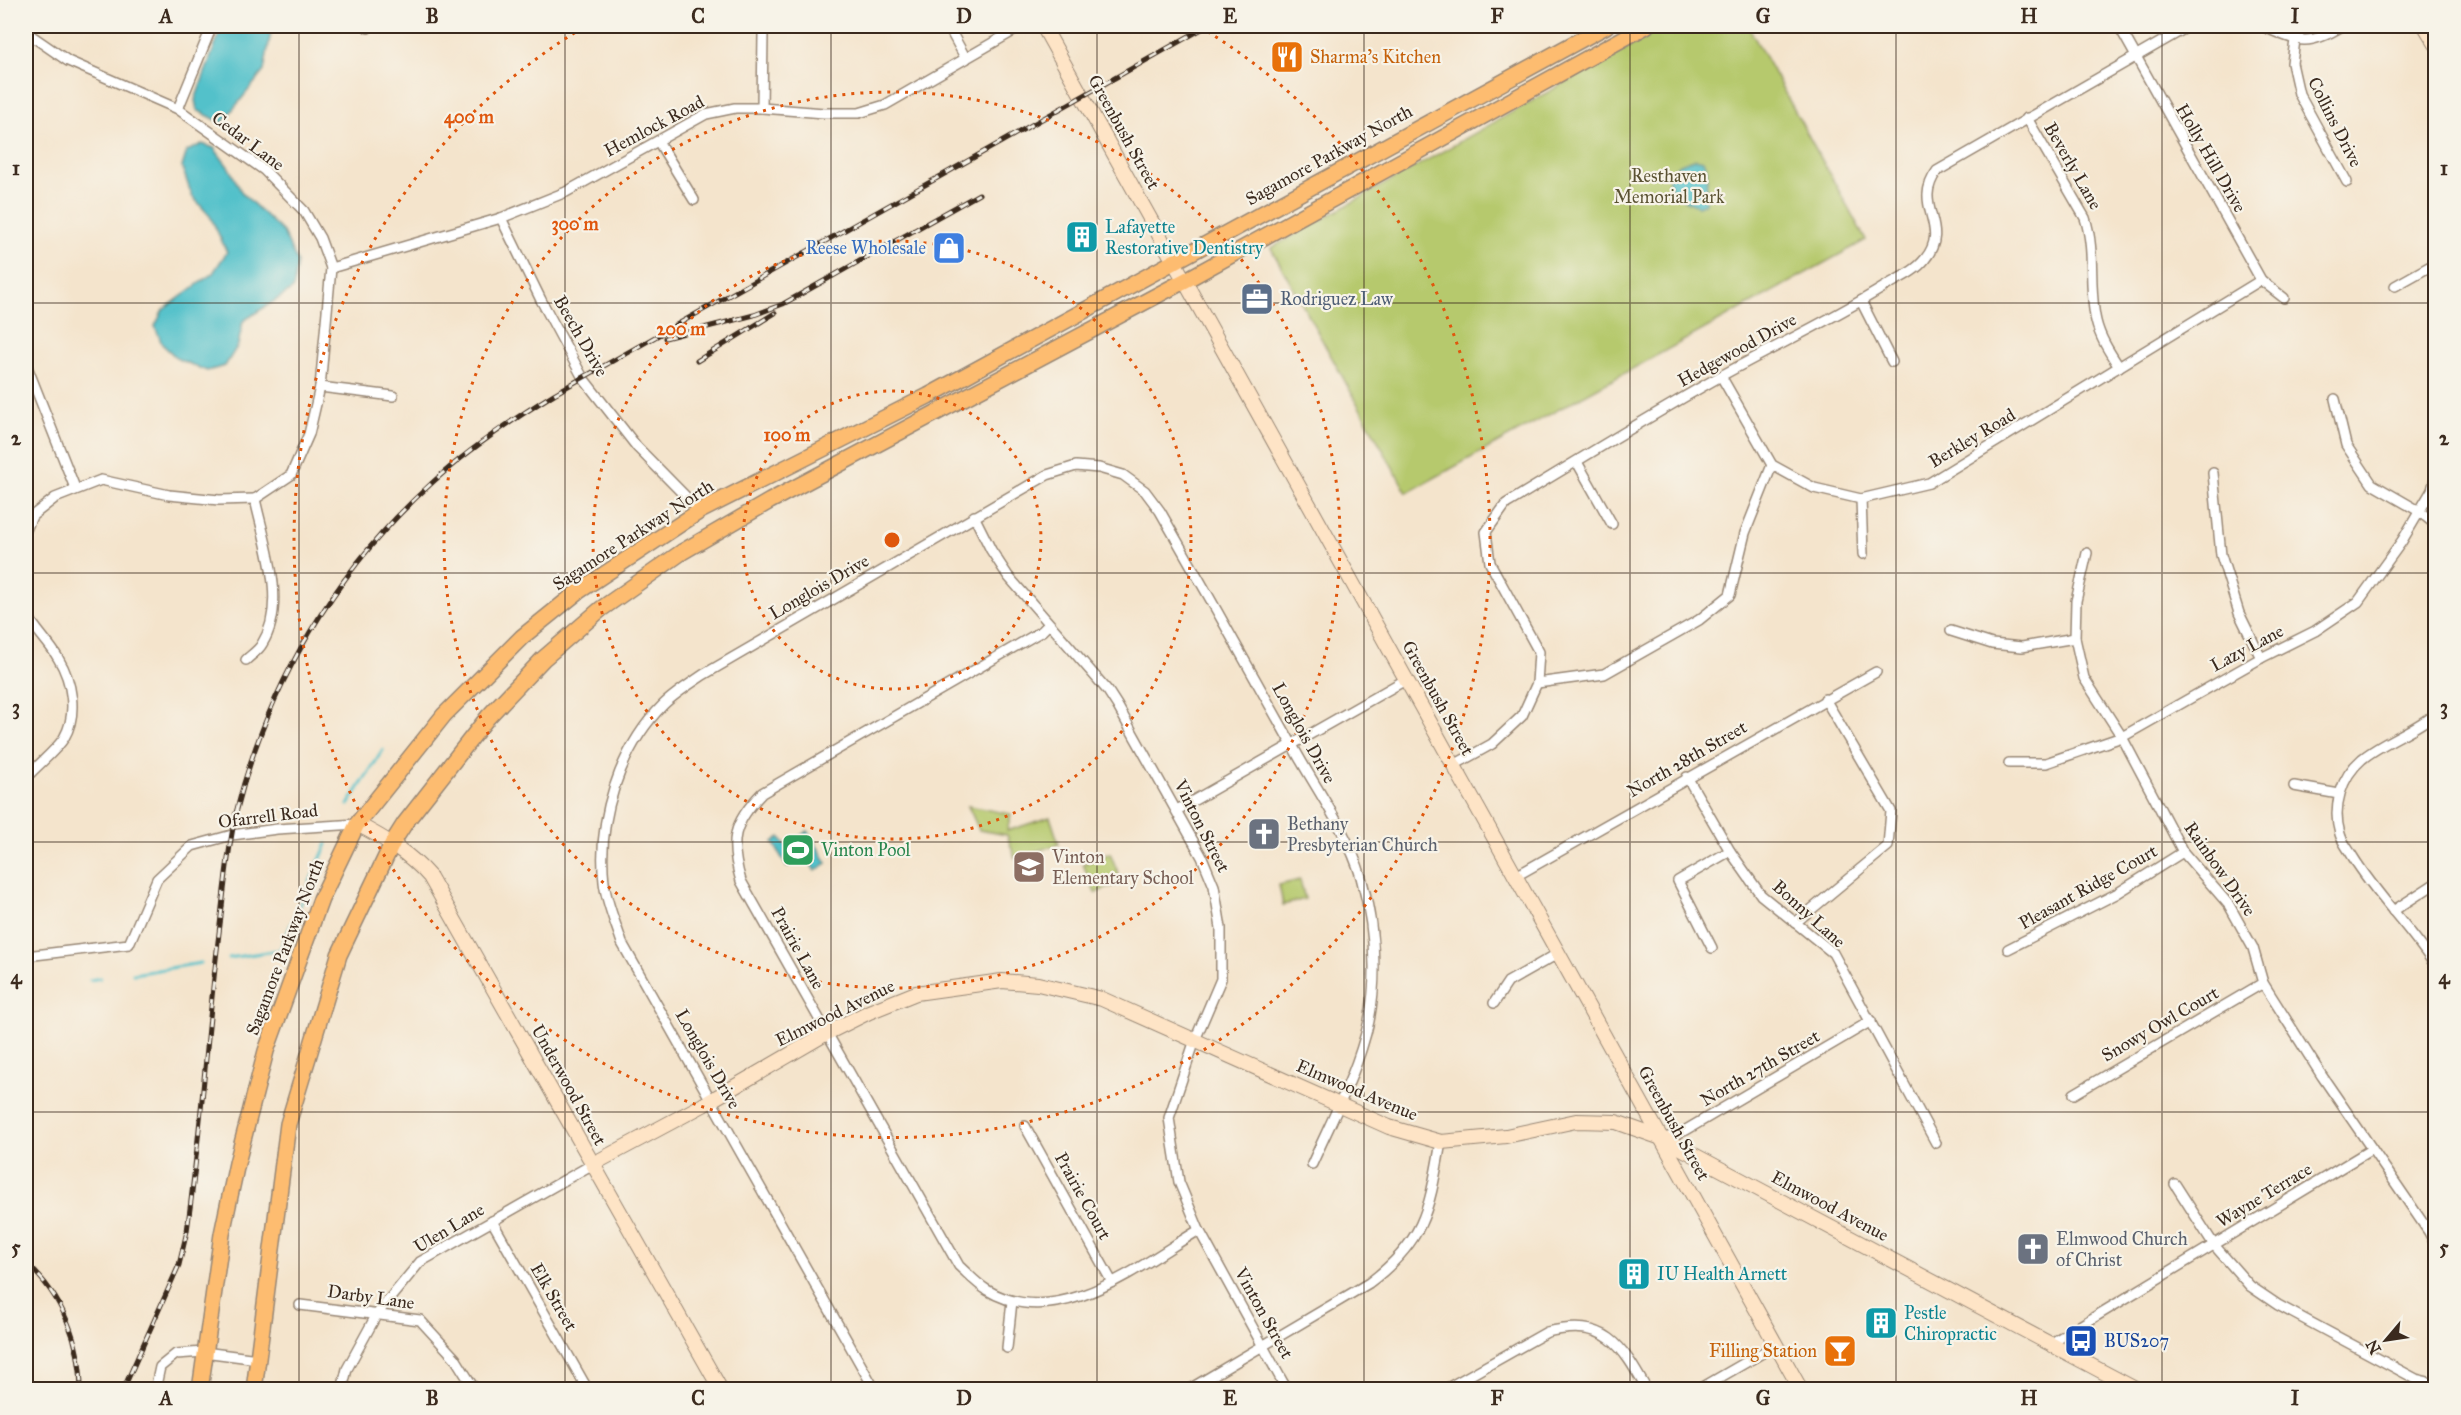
<svg xmlns="http://www.w3.org/2000/svg" width="2461" height="1415" viewBox="0 0 2461 1415" font-family="'IM FELL Great Primer',serif">
<style>
.green{fill:#b6c96d;stroke:#787a46;stroke-width:1.5}
.water{fill:#53c1ca;stroke:#477674;stroke-width:1.5}
.lines{fill:none;stroke-linecap:round;stroke-linejoin:round}
.stream{stroke:#53c1ca;stroke-width:3}
.street-casing{stroke:#988775;stroke-width:12}
.secondary-casing{stroke:#988775;stroke-width:16}
.primary-casing{stroke:#988775;stroke-width:18}
.street{stroke:#fff;stroke-width:9}
.secondary{stroke:#fee4c6;stroke-width:14}
.primary{stroke:#fdbc70;stroke-width:15}
.rail-casing{stroke:#3b2a1e;stroke-width:5}
.rail{stroke:#f7f3e8;stroke-width:3;stroke-dasharray:9;stroke-linecap:butt}
.grid{fill:none;stroke:#3b2a1e;stroke-width:1.5;stroke-opacity:0.55}
.ring{fill:none;stroke:#df570d;stroke-width:3;stroke-dasharray:3 6}
.labels{text-anchor:middle;dominant-baseline:central;stroke-width:4.5;stroke-linejoin:round;paint-order:stroke}
.food-label{font-size:18px;fill:#c56008;stroke:#f7f3e8;text-anchor:start}
.street-label{font-size:18px;fill:#3b2a1e;stroke:#f7f3e8}
.park-label{font-size:18px;fill:#5a5232;stroke:#f7f3e8}
.culture-label{font-size:18px;fill:#0d838f;stroke:#f7f3e8;text-anchor:start}
.shop-label{font-size:18px;fill:#366cbe;stroke:#f7f3e8;text-anchor:end}
.service-label{font-size:18px;fill:#4e5e75;stroke:#f7f3e8;text-anchor:start}
.worship-label{font-size:18px;fill:#5b616d;stroke:#f7f3e8;text-anchor:start}
.leisure-label{font-size:18px;fill:#27864d;stroke:#f7f3e8;text-anchor:start}
.education-label{font-size:18px;fill:#785e54;stroke:#f7f3e8;text-anchor:start}
.transit-label{font-size:18px;fill:#164399;stroke:#f7f3e8;text-anchor:start}
.centre{fill:#df570d;stroke:#f7f3e8;stroke-width:3}
.ring-label{font-size:18px;text-anchor:middle;font-weight:bold;fill:#df570d;stroke:#f7f3e8;stroke-width:4.5;stroke-linejoin:round;paint-order:stroke}
.neatline{fill:none;stroke:#3b2a1e;stroke-width:2}
.grid-label{font-size:20px;text-anchor:middle;font-weight:bold;fill:#3b2a1e}
</style>
<rect width="100%" height="100%" fill="#f7f3e8"/>
<filter id="ink" filterUnits="userSpaceOnUse"><feTurbulence type="fractalNoise" baseFrequency=".0167" numOctaves="2"/><feDisplacementMap in="SourceGraphic" scale="12" xChannelSelector="R" yChannelSelector="G"/><feConvolveMatrix kernelMatrix="1 2 1 2 8 2 1 2 1" color-interpolation-filters="sRGB"/></filter>
<filter id="wash" filterUnits="userSpaceOnUse"><feTurbulence type="fractalNoise" baseFrequency=".008" numOctaves="4" result="noise"/><feDisplacementMap in="SourceGraphic" scale="24" xChannelSelector="R" yChannelSelector="G"/><feGaussianBlur stdDeviation="1.35" result="paint"/><feColorMatrix in="noise" values="0 0 0 0 0 0 0 0 0 0 0 0 0 0 0 0 0 1.4 0 .05"/><feComposite in="paint" operator="in"/></filter>
<g filter="url(#wash)">
<rect width="100%" height="100%" fill="#f4e4cc"/>
<g class="green">
<polygon points="1665,26 1748,26 1866,240 1407,493 1271,248"/>
<polygon points="968,806 1011,814 1007,831 1050,817 1059,844 1015,858 1007,835 979,830"/>
<polygon points="1110,853 1122,882 1095,893 1083,864"/>
<polygon points="1300,880 1305,899 1283,905 1279,885"/>
</g>
<g class="water">
<polygon points="222,26 272,26 264,71 222,123 197,110 195,100"/>
<polygon points="202,144 214,148 229,168 242,193 283,232 297,262 293,289 243,321 238,345 225,366 207,371 178,359 162,344 155,326 163,310 213,273 227,252 210,216 192,196 182,167 187,151"/>
<path d="M 1695,159 L 1703,161 L 1707,169 L 1706,203 L 1698,206 C 1666,194 1654,169 1695,159 Z"/>
<polygon points="808,831 827,863 815,871 806,856 787,867 773,842 780,837 785,845"/>
</g>
<g class="lines">
<g class="stream">
<polyline points="348,805 383,750"/>
<polyline points="229,958 280,950 327,844"/>
<polyline points="133,974 201,963"/>
<polyline points="90,980 100,978"/>
</g>
</g>
</g>
<g filter="url(#ink)">
<g class="lines">
<g class="street-casing">
<g id="street">
<polyline points="761,26 763,34 762,108"/>
<polyline points="948,26 966,59"/>
<polyline points="2119,26 2261,280 2284,298"/>
<path d="M 2262,26 C 2297,41 2307,48 2342,26"/>
<polyline points="368,28 369,26"/>
<polyline points="26,32 68,61 178,109 264,170 304,211 320,238 331,268 320,387 309,434 291,475 255,499"/>
<polyline points="2295,40 2292,63 2299,94 2347,182"/>
<polyline points="178,109 212,26"/>
<path d="M 2027,118 L 2085,218 C 2096,252 2088,287 2096,321 C 2100,338 2110,353 2119,367"/>
<polyline points="658,141 694,200"/>
<polyline points="501,218 541,300 583,378 637,447 700,511"/>
<polyline points="331,268 501,218 566,192 706,114 735,108 762,108 824,113 859,113 885,105 1022,26"/>
<polyline points="2395,286 2436,263"/>
<polyline points="1861,301 1892,362"/>
<polyline points="26,364 75,488"/>
<polyline points="1721,376 1772,465 1814,488 1861,499 1929,483 2261,280"/>
<polyline points="320,387 393,396"/>
<polyline points="2335,399 2346,445 2372,484 2419,511 2436,525"/>
<polyline points="1577,462 1612,524"/>
<polyline points="2213,473 2221,555 2239,613 2261,658"/>
<polyline points="1861,499 1863,554"/>
<polyline points="974,516 991,550 1008,576 1108,691 1117,705 1202,857 1214,886 1221,928 1221,979 1195,1040 1169,1118 1179,1182 1199,1230 1287,1390"/>
<polyline points="26,530 32,516 55,498 101,480 169,495 219,500 255,499"/>
<polyline points="2087,553 2076,601 2075,638 2084,678 2122,737 2183,852 2229,905 2253,948 2263,983 2322,1076 2429,1232 2436,1246"/>
<path d="M 26,613 C 34,629 49,642 58,658 C 72,681 78,714 64,738 C 55,752 37,765 26,778"/>
<path d="M 1049,624 L 1042,631 L 762,793 C 733,823 729,841 741,881 L 959,1266 C 968,1274 977,1284 987,1290 C 1058,1333 1140,1265 1199,1230"/>
<polyline points="1951,631 1992,644 2022,647 2075,638"/>
<path d="M 246,660 C 251,655 259,650 262,644 C 288,603 264,542 255,499"/>
<polyline points="1537,683 1604,674 1699,620 1730,595 1745,533 1772,465"/>
<path d="M 2436,713 C 2413,732 2384,741 2362,759 C 2341,777 2332,807 2340,834 C 2342,842 2349,850 2353,857 C 2377,896 2411,928 2436,967"/>
<polyline points="2009,763 2046,763 2122,737 2261,658 2315,631 2358,602 2402,541 2432,490 2436,475"/>
<path d="M 1454,765 L 1492,744 L 1522,716 L 1537,683 L 1539,652 L 1490,563 L 1486,532 L 1506,504 C 1577,461 1648,417 1721,376 C 1775,346 1831,320 1884,287 C 1897,279 1915,272 1925,259 C 1952,226 1911,206 1937,171 L 2189,26"/>
<polyline points="1687,777 1730,851 1761,895 1833,953 1936,1143"/>
<polyline points="2294,786 2339,794"/>
<polyline points="1177,810 1407,679"/>
<polyline points="1516,876 1876,672"/>
<polyline points="2393,911 2436,883"/>
<polyline points="1795,923 1888,846 1891,811 1825,699"/>
<polyline points="1712,948 1678,881 1730,851"/>
<polyline points="2008,949 2116,894 2183,852"/>
<polyline points="26,956 129,944 157,879 192,846 232,835 277,829 357,824"/>
<polyline points="1494,1003 1508,982 1559,953"/>
<polyline points="2074,1094 2263,983"/>
<polyline points="1025,1126 1112,1282"/>
<polyline points="1664,1139 1686,1130 1871,1021"/>
<polyline points="2175,1184 2214,1245 2250,1286 2278,1305 2416,1379 2436,1384"/>
<polyline points="492,1221 588,1390"/>
<polyline points="300,1305 420,1320 455,1358 475,1390"/>
<polyline points="2050,1344 2372,1149"/>
<polyline points="1007,1348 1012,1301"/>
<polyline points="155,1390 160,1367 176,1354 204,1352 258,1359"/>
<polyline points="342,1390 347,1369 377,1314 420,1262 593,1164"/>
<path d="M 875,1390 L 622,943 C 616,924 606,902 604,882 C 597,821 619,749 663,705 C 674,694 690,684 703,675 L 1047,475 L 1076,466 L 1099,468 L 1123,475 L 1145,491 L 1160,511 C 1206,591 1251,671 1296,752 C 1318,792 1348,833 1361,877 C 1374,923 1378,974 1369,1021 C 1358,1071 1333,1117 1312,1164"/>
<path d="M 1188,1390 L 1369,1283 C 1426,1240 1429,1209 1441,1142"/>
<path d="M 1444,1390 L 1547,1332 C 1606,1318 1621,1344 1647,1390"/>
<polyline points="1698,1390 1776,1345"/>
</g>
</g>
<g class="secondary-casing">
<g id="secondary">
<polyline points="1043,26 1801,1390"/>
<polyline points="2425,26 2436,44"/>
<path d="M 357,824 C 386,839 409,853 430,877 L 721,1390"/>
<polyline points="593,1164 703,1105 827,1033 869,1012 916,993 1002,981 1038,984 1102,999 1389,1127 1441,1142 1506,1136 1576,1121 1616,1122 1664,1139 2137,1390"/>
</g>
</g>
<g class="primary-casing">
<g id="primary">
<polyline points="200,1390 222,1234 237,1163 266,1051 321,899 357,824 444,715 522,637 579,591 700,511 928,396 1606,26"/>
<polyline points="254,1390 288,1124 339,955 393,842 405,823 488,717 543,659 601,609 682,552 770,501 1186,280 1646,26"/>
</g>
</g>
<use href="#street" class="street"/>
<use href="#secondary" class="secondary"/>
<use href="#primary" class="primary"/>
<g class="rail-casing">
<g id="rail">
<polyline points="665,338 754,315 783,304 979,194"/>
<polyline points="697,361 775,313"/>
<path d="M 26,1263 C 62,1295 81,1342 81,1390"/>
<path d="M 123,1390 L 179,1265 L 187,1231 C 201,1132 207,1032 219,933 C 224,893 227,853 236,813 C 267,686 336,569 433,482 C 470,448 512,420 554,394 L 1207,26"/>
</g>
</g>
<use href="#rail" class="rail"/>
</g>
</g>
<path class="grid" d="M 299,26 L 299,1390M 565,26 L 565,1390M 831,26 L 831,1390M 1097,26 L 1097,1390M 1364,26 L 1364,1390M 1630,26 L 1630,1390M 1896,26 L 1896,1390M 2162,26 L 2162,1390M 26,303 L 2436,303M 26,573 L 2436,573M 26,842 L 2436,842M 26,1112 L 2436,1112"/>
<g class="ring">
<circle cx="892" cy="540" r="149"/>
<circle cx="892" cy="540" r="299"/>
<circle cx="892" cy="540" r="448"/>
<path d="M1200 27A598 598 0 1 1 584 27"/>
</g>
<defs>
<g id="restaurant-square" transform="scale(1.725)"><rect x="-9" y="-9" width="18" height="18" rx="4" fill="#e8710a" stroke="#f7f3e8"/><path d="M-5-6h1v4h1v-4h1v4h1v-4h1v5L-1.5 .5V6h-2V.5L-5-1ZM5-6V6H3V1.5H1.5Q1.5-4 5-6Z" fill="#fff"/></g>
<g id="building-square" transform="scale(1.725)"><rect x="-9" y="-9" width="18" height="18" rx="4" fill="#0f9aa8" stroke="#f7f3e8"/><path d="M-4-6H4V6H1V3H-1V6H-4ZM-2.5-4.3h1.7v1.8h-1.7ZM.8-4.3h1.7v1.8H.8ZM-2.5-1h1.7V.8h-1.7ZM.8-1h1.7V.8H.8Z" fill="#fff"/></g>
<g id="shop-square" transform="scale(1.725)"><rect x="-9" y="-9" width="18" height="18" rx="4" fill="#3f7fe0" stroke="#f7f3e8"/><path d="M-5-2.5h2.3a2.7 3.5 0 0 1 5.4 0H5L5.5 6h-11ZM-1.5-2.5h3a1.5 2.3 0 0 0-3 0Z" fill="#fff"/></g>
<g id="office-square" transform="scale(1.725)"><rect x="-9" y="-9" width="18" height="18" rx="4" fill="#5c6f8a" stroke="#f7f3e8"/><path d="M-6-3h4V-5.5h4V-3h4V5H-6ZM-1-4.5V-3h2v-1.5ZM-6 0V1H6V0Z" fill="#fff"/></g>
<g id="church-square" transform="scale(1.725)"><rect x="-9" y="-9" width="18" height="18" rx="4" fill="#6b7280" stroke="#f7f3e8"/><path d="M-1.2-6h2.4v3.5h3.3v2.4h-3.3V6h-2.4V-.1h-3.3v-2.4h3.3Z" fill="#fff"/></g>
<g id="stadium-square" transform="scale(1.725)"><rect x="-9" y="-9" width="18" height="18" rx="4" fill="#2e9e5b" stroke="#f7f3e8"/><path d="M0-5a6.5 5 0 1 0 0 10a6.5 5 0 1 0 0-10ZM-3.5-1.8h7v3.6h-7Z" fill="#fff"/></g>
<g id="school-square" transform="scale(1.725)"><rect x="-9" y="-9" width="18" height="18" rx="4" fill="#8d6e63" stroke="#f7f3e8"/><path d="M0-5L7-2L0 1L-7-2ZM-4 1L0 2.5L4 1V4Q0 6-4 4Z" fill="#fff"/></g>
<g id="bus-square" transform="scale(1.725)"><rect x="-9" y="-9" width="18" height="18" rx="4" fill="#1a4fb4" stroke="#f7f3e8"/><path d="M-5-6H5V4H4V6H2V4H-2V6H-4V4H-5ZM-3.5-4V0h7V-4ZM-3.5 1.2v1.5H-2V1.2ZM2 1.2v1.5H3.5V1.2Z" fill="#fff"/></g>
<g id="bar-square" transform="scale(1.725)"><rect x="-9" y="-9" width="18" height="18" rx="4" fill="#e8710a" stroke="#f7f3e8"/><path d="M-6-5H6L.8 .8V4.5H3.5V6h-7V4.5H-.8V.8Z" fill="#fff"/></g>
</defs>
<g fill-rule="evenodd">
<use href="#restaurant-square" x="1287" y="57"/>
<use href="#building-square" x="1082" y="237"/>
<use href="#shop-square" x="949" y="248"/>
<use href="#office-square" x="1257" y="299"/>
<use href="#church-square" x="1264" y="834"/>
<use href="#stadium-square" x="798" y="850"/>
<use href="#school-square" x="1029" y="867"/>
<use href="#church-square" x="2033" y="1249"/>
<use href="#building-square" x="1634" y="1274"/>
<use href="#building-square" x="1881" y="1323"/>
<use href="#bus-square" x="2081" y="1341"/>
<use href="#bar-square" x="1840" y="1351"/>
</g>
<g class="labels">
<g class="food-label">
<text x="1310" y="57">Sharma's Kitchen</text>
<text x="1817" y="1351" text-anchor="end">Filling Station</text>
</g>
<g class="street-label">
<text transform="translate(2335 122) rotate(63)">Collins Drive</text>
<text transform="translate(654 126) rotate(-28)">Hemlock Road</text>
<text transform="translate(1124 132) rotate(61)">Greenbush Street</text>
<text transform="translate(248 141) rotate(37)">Cedar Lane</text>
<text transform="translate(1329 155) rotate(-29)">Sagamore Parkway North</text>
<text transform="translate(2211 158) rotate(60)">Holly Hill Drive</text>
<text transform="translate(2073 166) rotate(60)">Beverly Lane</text>
<text transform="translate(581 336) rotate(60)">Beech Drive</text>
<text transform="translate(1737 350) rotate(-29)">Hedgewood Drive</text>
<text transform="translate(1972 438) rotate(-31)">Berkley Road</text>
<text transform="translate(633 535) rotate(-33)">Sagamore Parkway North</text>
<text transform="translate(819 587) rotate(-30)">Longlois Drive</text>
<text transform="translate(2247 648) rotate(-28)">Lazy Lane</text>
<text transform="translate(1438 698) rotate(61)">Greenbush Street</text>
<text transform="translate(1304 733) rotate(61)">Longlois Drive</text>
<text transform="translate(1687 759) rotate(-30)">North 28th Street</text>
<text transform="translate(268 816) rotate(-7)">Ofarrell Road</text>
<text transform="translate(1202 826) rotate(63)">Vinton Street</text>
<text transform="translate(2220 869) rotate(55)">Rainbow Drive</text>
<text transform="translate(2088 887) rotate(-29)">Pleasant Ridge Court</text>
<text transform="translate(1809 914) rotate(42)">Bonny Lane</text>
<text transform="translate(285 947) rotate(-69)">Sagamore Parkway North</text>
<text transform="translate(798 948) rotate(61)">Prairie Lane</text>
<text transform="translate(835 1013) rotate(-26)">Elmwood Avenue</text>
<text transform="translate(2160 1024) rotate(-30)">Snowy Owl Court</text>
<text transform="translate(708 1059) rotate(60)">Longlois Drive</text>
<text transform="translate(1760 1068) rotate(-30)">North 27th Street</text>
<text transform="translate(569 1085) rotate(61)">Underwood Street</text>
<text transform="translate(1357 1090) rotate(23)">Elmwood Avenue</text>
<text transform="translate(1674 1123) rotate(61)">Greenbush Street</text>
<text transform="translate(2264 1195) rotate(-31)">Wayne Terrace</text>
<text transform="translate(1083 1196) rotate(61)">Prairie Court</text>
<text transform="translate(1830 1206) rotate(28)">Elmwood Avenue</text>
<text transform="translate(449 1228) rotate(-31)">Ulen Lane</text>
<text transform="translate(371 1297) rotate(8)">Darby Lane</text>
<text transform="translate(554 1297) rotate(60)">Elk Street</text>
<text transform="translate(1264 1313) rotate(61)">Vinton Street</text>
</g>
<g class="park-label">
<text x="1669" y="176">Resthaven<tspan x="1669" dy="21">Memorial Park</tspan></text>
</g>
<g class="culture-label">
<text x="1105" y="227">Lafayette<tspan x="1105" dy="21">Restorative Dentistry</tspan></text>
<text x="1657" y="1274">IU Health Arnett</text>
<text x="1904" y="1313">Pestle<tspan x="1904" dy="21">Chiropractic</tspan></text>
</g>
<g class="shop-label">
<text x="926" y="248">Reese Wholesale</text>
</g>
<g class="service-label">
<text x="1280" y="299">Rodriguez Law</text>
</g>
<g class="worship-label">
<text x="1287" y="824">Bethany<tspan x="1287" dy="21">Presbyterian Church</tspan></text>
<text x="2056" y="1239">Elmwood Church<tspan x="2056" dy="21">of Christ</tspan></text>
</g>
<g class="leisure-label">
<text x="821" y="850">Vinton Pool</text>
</g>
<g class="education-label">
<text x="1052" y="857">Vinton<tspan x="1052" dy="21">Elementary School</tspan></text>
</g>
<g class="transit-label">
<text x="2104" y="1341">BUS207</text>
</g>
</g>
<circle cx="892" cy="540" r="9" class="centre"/>
<g class="ring-label">
<text x="469" y="123">400 m</text>
<text x="575" y="230">300 m</text>
<text x="681" y="335">200 m</text>
<text x="787" y="441">100 m</text>
</g>
<rect width="2461" height="1415" fill="none" stroke="#f7f3e8" stroke-width="66"/>
<g transform="translate(2386 1340) rotate(241)" stroke="#f7f3e8" stroke-width="4.5" paint-order="stroke">
<path d="M0-4.5L10 22L0 15L-10 22Z" fill="#3b2a1e"/>
<text y="-9" font-size="16" font-weight="bold" text-anchor="middle" fill="#3b2a1e">N</text>
</g>
<rect x="33" y="33" width="2395" height="1349" class="neatline"/>
<g class="grid-label">
<text x="166" y="23">A</text>
<text x="432" y="23">B</text>
<text x="698" y="23">C</text>
<text x="964" y="23">D</text>
<text x="1230" y="23">E</text>
<text x="1497" y="23">F</text>
<text x="1763" y="23">G</text>
<text x="2029" y="23">H</text>
<text x="2295" y="23">I</text>
<text x="16" y="175">1</text>
<text x="2444" y="175">1</text>
<text x="16" y="445">2</text>
<text x="2444" y="445">2</text>
<text x="16" y="714">3</text>
<text x="2444" y="714">3</text>
<text x="16" y="984">4</text>
<text x="2444" y="984">4</text>
<text x="16" y="1254">5</text>
<text x="2444" y="1254">5</text>
<text x="166" y="1405">A</text>
<text x="432" y="1405">B</text>
<text x="698" y="1405">C</text>
<text x="964" y="1405">D</text>
<text x="1230" y="1405">E</text>
<text x="1497" y="1405">F</text>
<text x="1763" y="1405">G</text>
<text x="2029" y="1405">H</text>
<text x="2295" y="1405">I</text>
</g>
</svg>
